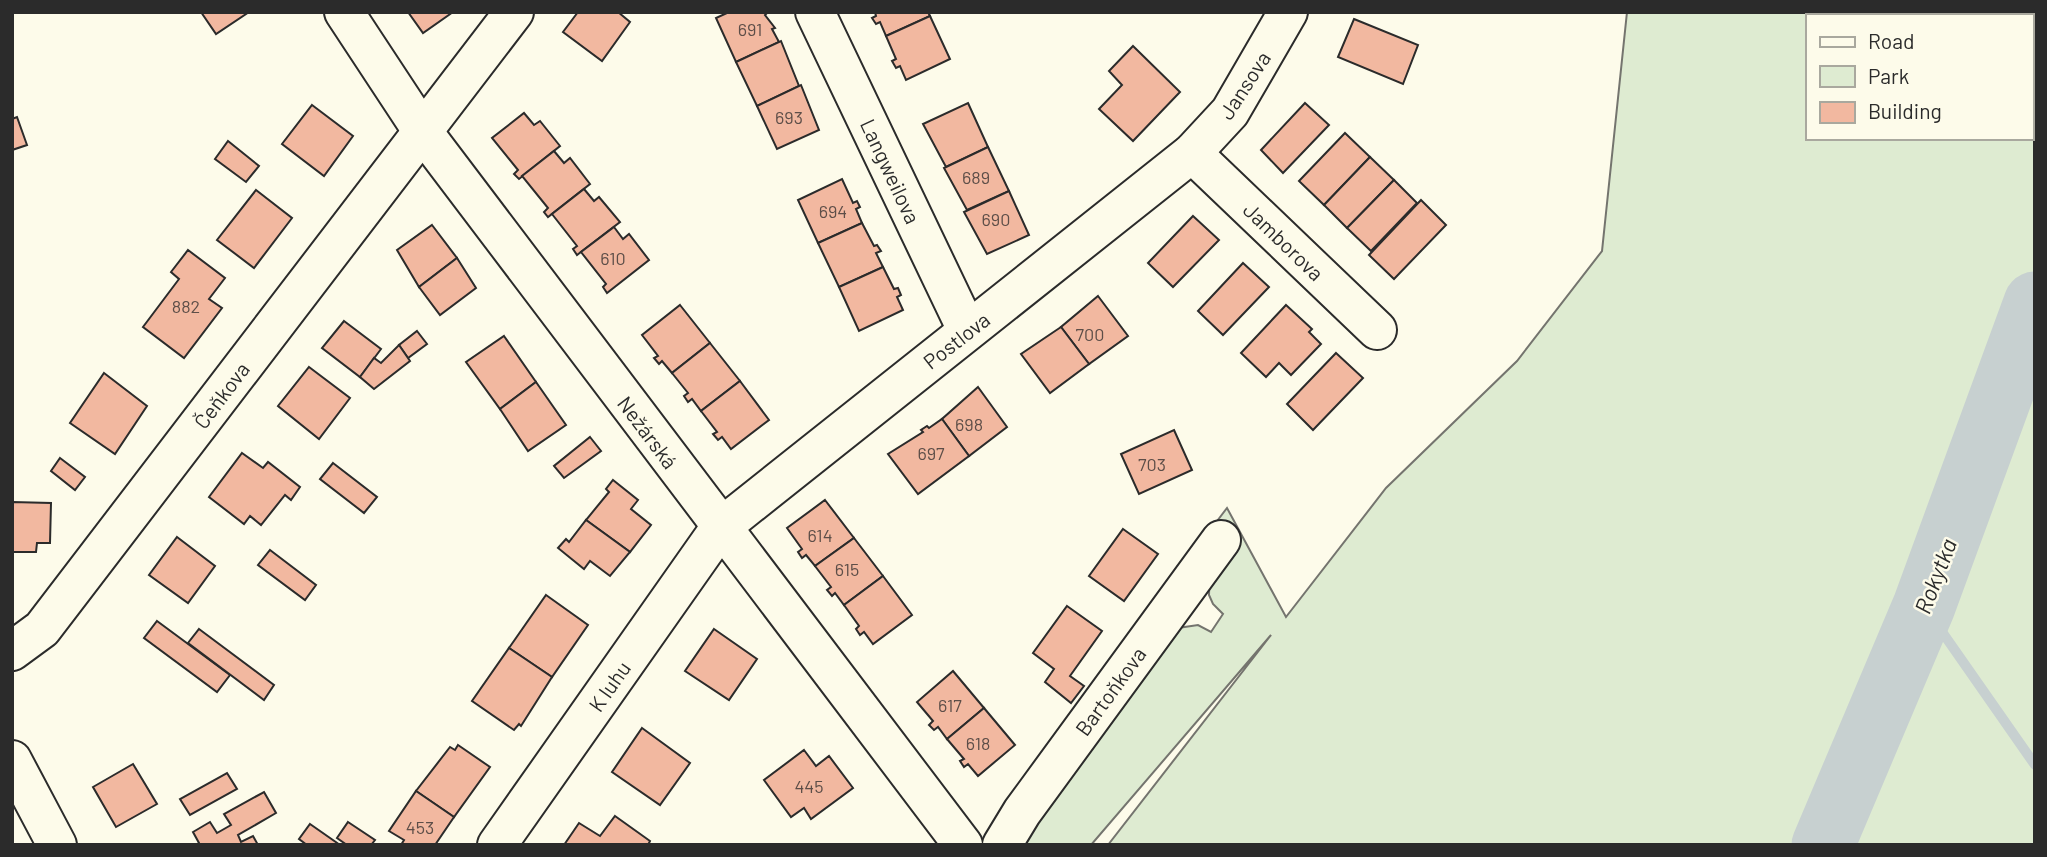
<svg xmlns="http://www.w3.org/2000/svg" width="2047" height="857" viewBox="0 0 2047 857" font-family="Barlow,sans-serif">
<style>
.green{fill:#deebd1;stroke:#74746e;stroke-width:2;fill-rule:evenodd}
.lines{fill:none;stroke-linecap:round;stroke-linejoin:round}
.stream{stroke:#c7d0d0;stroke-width:10}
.river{stroke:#c7d0d0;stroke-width:63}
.building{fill:#f2b8a0;stroke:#2b2b2b;stroke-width:2}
.minor-casing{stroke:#2b2b2b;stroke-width:42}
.minor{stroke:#fdfbea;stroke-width:38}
.labels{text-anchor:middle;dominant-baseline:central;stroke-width:5;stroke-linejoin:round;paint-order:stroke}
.number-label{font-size:18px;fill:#5d4e48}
.street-label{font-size:21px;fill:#2b2b2b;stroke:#fdfbea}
.water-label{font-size:23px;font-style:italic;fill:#2b2b2b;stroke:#fdfbea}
</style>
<rect width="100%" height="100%" fill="#fdfbea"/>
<path class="green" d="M 1627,12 L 2035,12 L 2035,845 L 1108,845 L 1271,635 L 1091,845 L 1025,845 L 1026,839 L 1178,628 L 1198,625 L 1211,632 L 1223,614 L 1213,604 L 1209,595 L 1211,529 L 1227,508 L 1286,617 L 1386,488 L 1517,361 L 1602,251 ZM 1807,16 L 2031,16 L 2031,138 L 1807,138 Z"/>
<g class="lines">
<polyline class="stream" points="1924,606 2035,765"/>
<polyline class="river" points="1823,845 1924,606 2035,303"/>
</g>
<g class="building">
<polygon points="201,12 249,12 216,34"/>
<polygon points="408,12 453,12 423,33"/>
<polygon points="578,12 618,12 630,22 602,61 563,32"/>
<polygon points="729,12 768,12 765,15 775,28 772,29 779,42 736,62 716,18"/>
<polygon points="875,12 928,12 930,16 886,36 880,22 876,24 872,18 876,16"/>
<polygon points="930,16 950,59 906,80 900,66 896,68 892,61 896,59 886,36"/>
<polygon points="1354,19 1418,45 1403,84 1338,57"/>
<polygon points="781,41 799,86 757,106 736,62"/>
<polygon points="1133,46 1180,92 1133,141 1099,109 1122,85 1109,71"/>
<polygon points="801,85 819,130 777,149 757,106"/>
<polygon points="968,103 988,147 946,167 923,124"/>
<polygon points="1305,103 1329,125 1283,173 1261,150"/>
<polygon points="312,105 353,136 324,176 282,144"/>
<polygon points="524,113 534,125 540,121 560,146 519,179 514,174 518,170 492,138"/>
<polygon points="17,117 27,145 12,150 12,119"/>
<polygon points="1345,133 1370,157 1324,205 1299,181"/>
<polygon points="228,141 259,166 246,182 215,159"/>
<polygon points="988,147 1009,191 967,210 944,168"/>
<polygon points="554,151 564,163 570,158 590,184 548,217 544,212 548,208 522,176"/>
<polygon points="1370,157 1394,180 1347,228 1324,205"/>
<polygon points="842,179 853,203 857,201 860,207 856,209 862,223 818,243 798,200"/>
<polygon points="1394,180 1417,203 1371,251 1347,228"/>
<polygon points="584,189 594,201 599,197 620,222 577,255 573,249 577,246 552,214"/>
<polygon points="256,190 292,218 254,268 217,240"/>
<polygon points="1009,191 1029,235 987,254 964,212"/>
<polygon points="1421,200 1446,225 1394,279 1369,255"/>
<polygon points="1193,216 1219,240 1173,287 1148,263"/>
<polygon points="862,223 874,246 877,245 881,251 876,253 883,267 839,287 818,243"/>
<polygon points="432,225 457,258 419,287 397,250"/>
<polygon points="614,227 623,239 629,234 649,260 607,293 603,287 606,284 581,252"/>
<polygon points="188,250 225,278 209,299 222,308 184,358 143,327 179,279 171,272"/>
<polygon points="457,258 476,288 440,315 419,287"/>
<polygon points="1243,263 1269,287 1223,335 1198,311"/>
<polygon points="883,267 894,289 898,288 901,295 897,297 903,310 859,331 839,287"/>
<polygon points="1098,296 1128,336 1089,364 1061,327"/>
<polygon points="680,305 710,343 672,373 662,361 659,364 654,358 658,356 642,335"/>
<polygon points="1286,305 1312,329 1309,332 1321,344 1291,375 1279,363 1266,377 1241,353"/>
<polygon points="344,321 381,349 360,377 322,348"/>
<polygon points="1061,327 1089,364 1050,393 1021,354"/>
<polygon points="417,331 427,344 408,358 399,345"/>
<polygon points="504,336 536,382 500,409 466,362"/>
<polygon points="710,343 740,381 701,411 692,399 688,402 684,396 688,393 672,373"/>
<polygon points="399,345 410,361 374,389 360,377 374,358 381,363"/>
<polygon points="1336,353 1363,378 1313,430 1287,404"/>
<polygon points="309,367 350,398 319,439 278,406"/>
<polygon points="104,373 147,406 115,454 70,423"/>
<polygon points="740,381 769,420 731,449 722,437 718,440 713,434 717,432 701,411"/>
<polygon points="536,382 566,425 528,451 500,409"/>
<polygon points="978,387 1007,427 969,456 942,419"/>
<polygon points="942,419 969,456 918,494 888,454 923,432 921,430 927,426 929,428"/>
<polygon points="1174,430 1192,470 1139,494 1121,454"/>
<polygon points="590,437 601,451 564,478 554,466"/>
<polygon points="242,453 263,468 268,462 300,487 291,500 285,495 261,525 250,516 244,524 209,497"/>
<polygon points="60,458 85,477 75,490 51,471"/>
<polygon points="333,463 377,497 364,513 320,479"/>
<polygon points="613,480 638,500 631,509 651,525 630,552 586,520 609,492 606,489"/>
<polygon points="825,500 854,538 815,566 806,555 802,558 798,552 802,549 787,528"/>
<polygon points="12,502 51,503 50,543 37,543 36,552 12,552"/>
<polygon points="586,520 630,552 610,576 590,561 584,569 558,548 566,539 569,542"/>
<polygon points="1123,529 1158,554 1124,601 1089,576"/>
<polygon points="177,537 215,566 188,603 149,575"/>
<polygon points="854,538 883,576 844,605 835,593 832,596 827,590 831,587 815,566"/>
<polygon points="270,550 316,585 305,600 258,565"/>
<polygon points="883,576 912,615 873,644 864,632 860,635 856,629 859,626 844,605"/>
<polygon points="546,595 588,625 552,677 509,648"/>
<polygon points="1067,606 1102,631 1070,676 1084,686 1071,703 1045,682 1054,669 1033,653"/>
<polygon points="157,621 230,675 217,692 144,638"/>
<polygon points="199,629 274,685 264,700 188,643"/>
<polygon points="714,629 757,659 729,700 685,671"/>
<polygon points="509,648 552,677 521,726 519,724 514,730 472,701"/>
<polygon points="953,671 984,708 947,739 938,727 934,730 929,725 933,721 917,702"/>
<polygon points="984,708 1015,745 978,776 968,764 964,767 960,761 964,759 947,739"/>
<polygon points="642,728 690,763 660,805 612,772"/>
<polygon points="458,745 490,767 454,817 416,791 450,747 455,750"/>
<polygon points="804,750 816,766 829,756 853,788 811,819 804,808 791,817 764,780"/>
<polygon points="133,764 157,804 116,827 93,787"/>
<polygon points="227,773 237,789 190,815 180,799"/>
<polygon points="416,791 454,817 435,845 401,845 404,840 389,831"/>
<polygon points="264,792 276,813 238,835 241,842 253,836 258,845 196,845 199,843 193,832 210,822 217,833 231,825 224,814"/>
<polygon points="615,816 650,841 648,845 564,845 579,823 600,836"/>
<polygon points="348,822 375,840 371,845 347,845 337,838"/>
<polygon points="310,824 340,845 307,845 299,839"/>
</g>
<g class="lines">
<g class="minor-casing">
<g id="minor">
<polyline points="344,12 423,132 963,845"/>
<polyline points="815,12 967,330"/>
<polyline points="1192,153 1377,330"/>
<polyline points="12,651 42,629 514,12"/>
<polyline points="12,760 57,845"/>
<polyline points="497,845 720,528 1192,153 1230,112 1288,12"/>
<polyline points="1002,845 1022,812 1221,540"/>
</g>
</g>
<use href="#minor" class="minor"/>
</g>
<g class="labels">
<g class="number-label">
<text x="750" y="29">691</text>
<text x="789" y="117">693</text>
<text x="976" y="177">689</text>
<text x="833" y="211">694</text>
<text x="996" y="219">690</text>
<text x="613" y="258">610</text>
<text x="186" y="306">882</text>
<text x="1090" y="334">700</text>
<text x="969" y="424">698</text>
<text x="931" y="453">697</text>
<text x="1152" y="464">703</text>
<text x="820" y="535">614</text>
<text x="847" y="569">615</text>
<text x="950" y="705">617</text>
<text x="978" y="743">618</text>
<text x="809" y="786">445</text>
<text x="420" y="827">453</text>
</g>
<g class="street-label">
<text transform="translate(1244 85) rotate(-57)">Jansova</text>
<text transform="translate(891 171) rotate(65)">Langweilova</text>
<text transform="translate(1284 241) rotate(44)">Jamborova</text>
<text transform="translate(956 340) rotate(-38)">Postlova</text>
<text transform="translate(221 395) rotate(-53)">Čeňkova</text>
<text transform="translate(648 432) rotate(53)">Nežárská</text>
<text transform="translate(609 686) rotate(-55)">K luhu</text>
<text transform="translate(1110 691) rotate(-54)">Bartoňkova</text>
</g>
<g class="water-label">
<text transform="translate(1935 576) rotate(-69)">Rokytka</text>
</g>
</g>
<rect width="2047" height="857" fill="none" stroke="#2b2b2b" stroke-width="28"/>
<rect x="1806" y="14" width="228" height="126" fill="#fdfbea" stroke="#a9a89e" stroke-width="2"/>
<rect x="1820" y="37" width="35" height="10" fill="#fdfbea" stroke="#a9a89e" stroke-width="2"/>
<text x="1868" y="49" font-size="21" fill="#2b2b2b">Road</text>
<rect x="1820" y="66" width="35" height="21" fill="#deebd1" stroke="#a9a89e" stroke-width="2"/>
<text x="1868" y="84" font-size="21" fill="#2b2b2b">Park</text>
<rect x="1820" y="102" width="35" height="21" fill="#f2b8a0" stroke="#a9a89e" stroke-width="2"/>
<text x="1868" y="119" font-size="21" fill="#2b2b2b">Building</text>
</svg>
